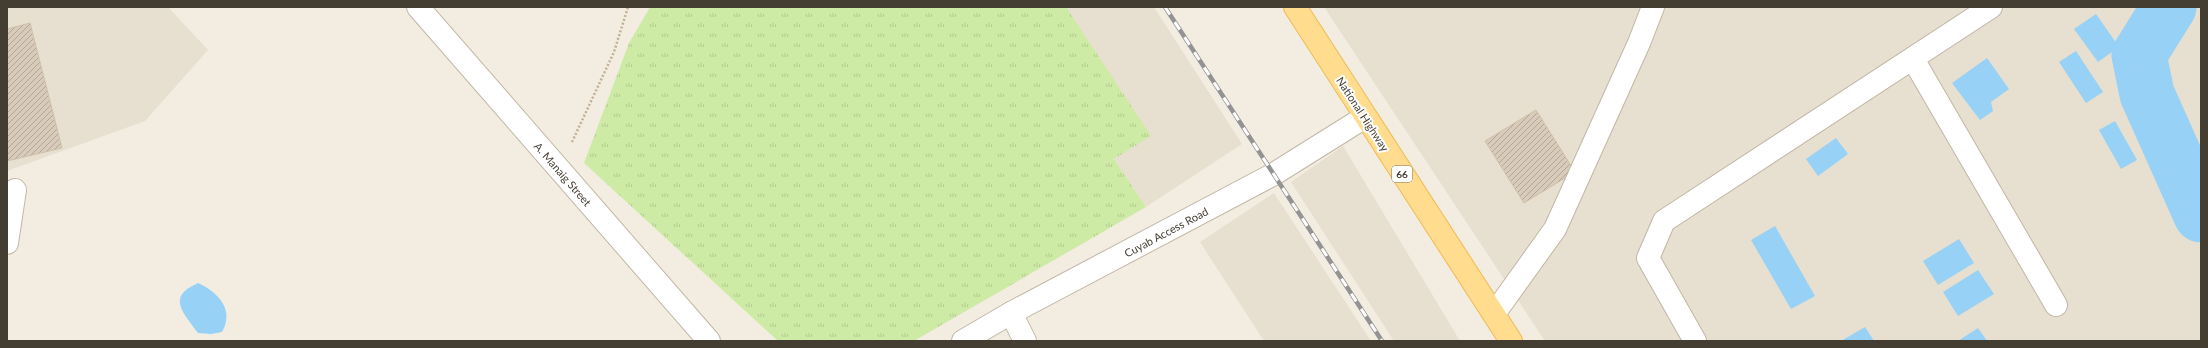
<svg xmlns="http://www.w3.org/2000/svg" width="2208" height="348" viewBox="0 0 2208 348" font-family="Lato,sans-serif">
<style>
.residential{fill:#e7dfcf}
.grass{fill:url(#grass-tufts)}
.water{fill:#97d2f6}
.lines{fill:none;stroke-linecap:round;stroke-linejoin:round}
.river{stroke:#97d2f6;stroke-width:55}
.building{fill:url(#building-hatch);stroke:#d0c0a9}
.minor-casing{stroke:#c1b7a6;stroke-width:24}
.major-casing{stroke:#eebb54;stroke-width:24}
.path{stroke:#c2b093;stroke-width:2.5;stroke-dasharray:2 2;stroke-linecap:butt}
.minor{stroke:#fff;stroke-width:22}
.major{stroke:#ffdc8e;stroke-width:22}
.rail-casing{stroke:#939393;stroke-width:4.5}
.rail{stroke:#fff;stroke-width:3;stroke-dasharray:9;stroke-linecap:butt}
.labels{text-anchor:middle;dominant-baseline:central;stroke-width:4;stroke-linejoin:round;paint-order:stroke}
.shield{fill:#fff;stroke:#7c7770;stroke-width:1}
.shield-label{font-size:10px;font-weight:bold;fill:#443d32}
.street-label{font-size:11px;fill:#443d32;stroke:#fff}
</style>
<defs>
<pattern id="grass-tufts" width="24" height="20" patternUnits="userSpaceOnUse"><rect width="24" height="20" fill="#ceeba6"/><path d="M3 7l-1-3M5 7V3M7 7l1-3M15 17l-1-3M17 17v-4M19 17l1-3" fill="none" stroke="#b2ca8f"/></pattern>
<pattern id="building-hatch" width="6" height="6" patternUnits="userSpaceOnUse"><rect width="6" height="6" fill="#d8cbb9"/><path d="M-1 1l2-2M0 6l6-6M5 7l2-2" fill="none" stroke="#b1a697"/></pattern>
</defs>
<rect width="100%" height="100%" fill="#f3ede1"/>
<g class="residential">
<polygon points="7,7 168,7 208,50 145,121 7,171"/>
<polygon points="1066,7 1154,7 1242,144 1146,207 1114,159 1150,136"/>
<polygon points="1324,7 2201,7 2201,341 1545,341"/>
<polygon points="1343,146 1460,341 1394,341 1291,182"/>
<polygon points="1274,193 1371,341 1264,341 1200,242"/>
</g>
<polygon class="grass" points="650,7 1066,7 1151,136 1114,159 1146,207 914,341 778,341 584,163 629,43"/>
<g class="water">
<polygon points="2096,14 2119,47 2098,62 2074,29"/>
<polygon points="2076,51 2103,92 2086,103 2059,62"/>
<polygon points="1987,58 2009,89 1991,102 1993,111 1980,120 1952,83"/>
<polygon points="2115,121 2137,160 2121,169 2099,130"/>
<polygon points="1836,138 1848,154 1818,176 1806,159"/>
<polygon points="1775,226 1815,296 1791,309 1751,240"/>
<polygon points="1959,239 1974,263 1938,285 1923,261"/>
<polygon points="1978,270 1994,294 1958,316 1943,292"/>
<path d="M 198,283 C 218,292 235,310 222,332 L 211,334 L 198,333 C 183,312 166,297 198,283 Z"/>
<polygon points="1865,327 1874,341 1841,341"/>
<polygon points="1978,328 1987,341 1958,341"/>
</g>
<g class="lines">
<polyline class="river" points="2169,7 2139,55 2147,94 2201,215"/>
</g>
<g class="building">
<polygon points="30,23 62,148 7,161 7,29"/>
<polygon points="1536,110 1575,172 1524,203 1485,141"/>
</g>
<g class="lines">
<g class="minor-casing">
<g id="minor">
<polyline points="418,7 709,341"/>
<polyline points="1913,59 2056,305"/>
<polyline points="7,243 15,190"/>
<polyline points="1011,313 1025,341"/>
<polyline points="1494,314 1555,229 1639,43 1653,7"/>
<polyline points="963,341 1011,313 1274,174 1365,117"/>
<polyline points="1695,341 1648,258 1664,221 1991,7"/>
</g>
</g>
<g class="major-casing">
<polyline id="major" points="1295,7 1511,341"/>
</g>
<polyline class="path" points="572,142 614,52 628,7"/>
<use href="#minor" class="minor"/>
<use href="#major" class="major"/>
<g class="rail-casing">
<polyline id="rail" points="1165,7 1382,341"/>
</g>
<use href="#rail" class="rail"/>
</g>
<g class="labels">
<rect class="shield" x="1392" y="166" width="20" height="16" rx="3"/>
<g class="shield-label">
<text x="1402" y="174">66</text>
</g>
<g class="street-label">
<text transform="translate(1363 114) rotate(57)">National Highway</text>
<text transform="translate(563 174) rotate(49)">A. Manaig Street</text>
<text transform="translate(1166 232) rotate(-28)">Cuyab Access Road</text>
</g>
</g>
<rect width="2208" height="348" fill="none" stroke="#443d32" stroke-width="16"/>
</svg>
